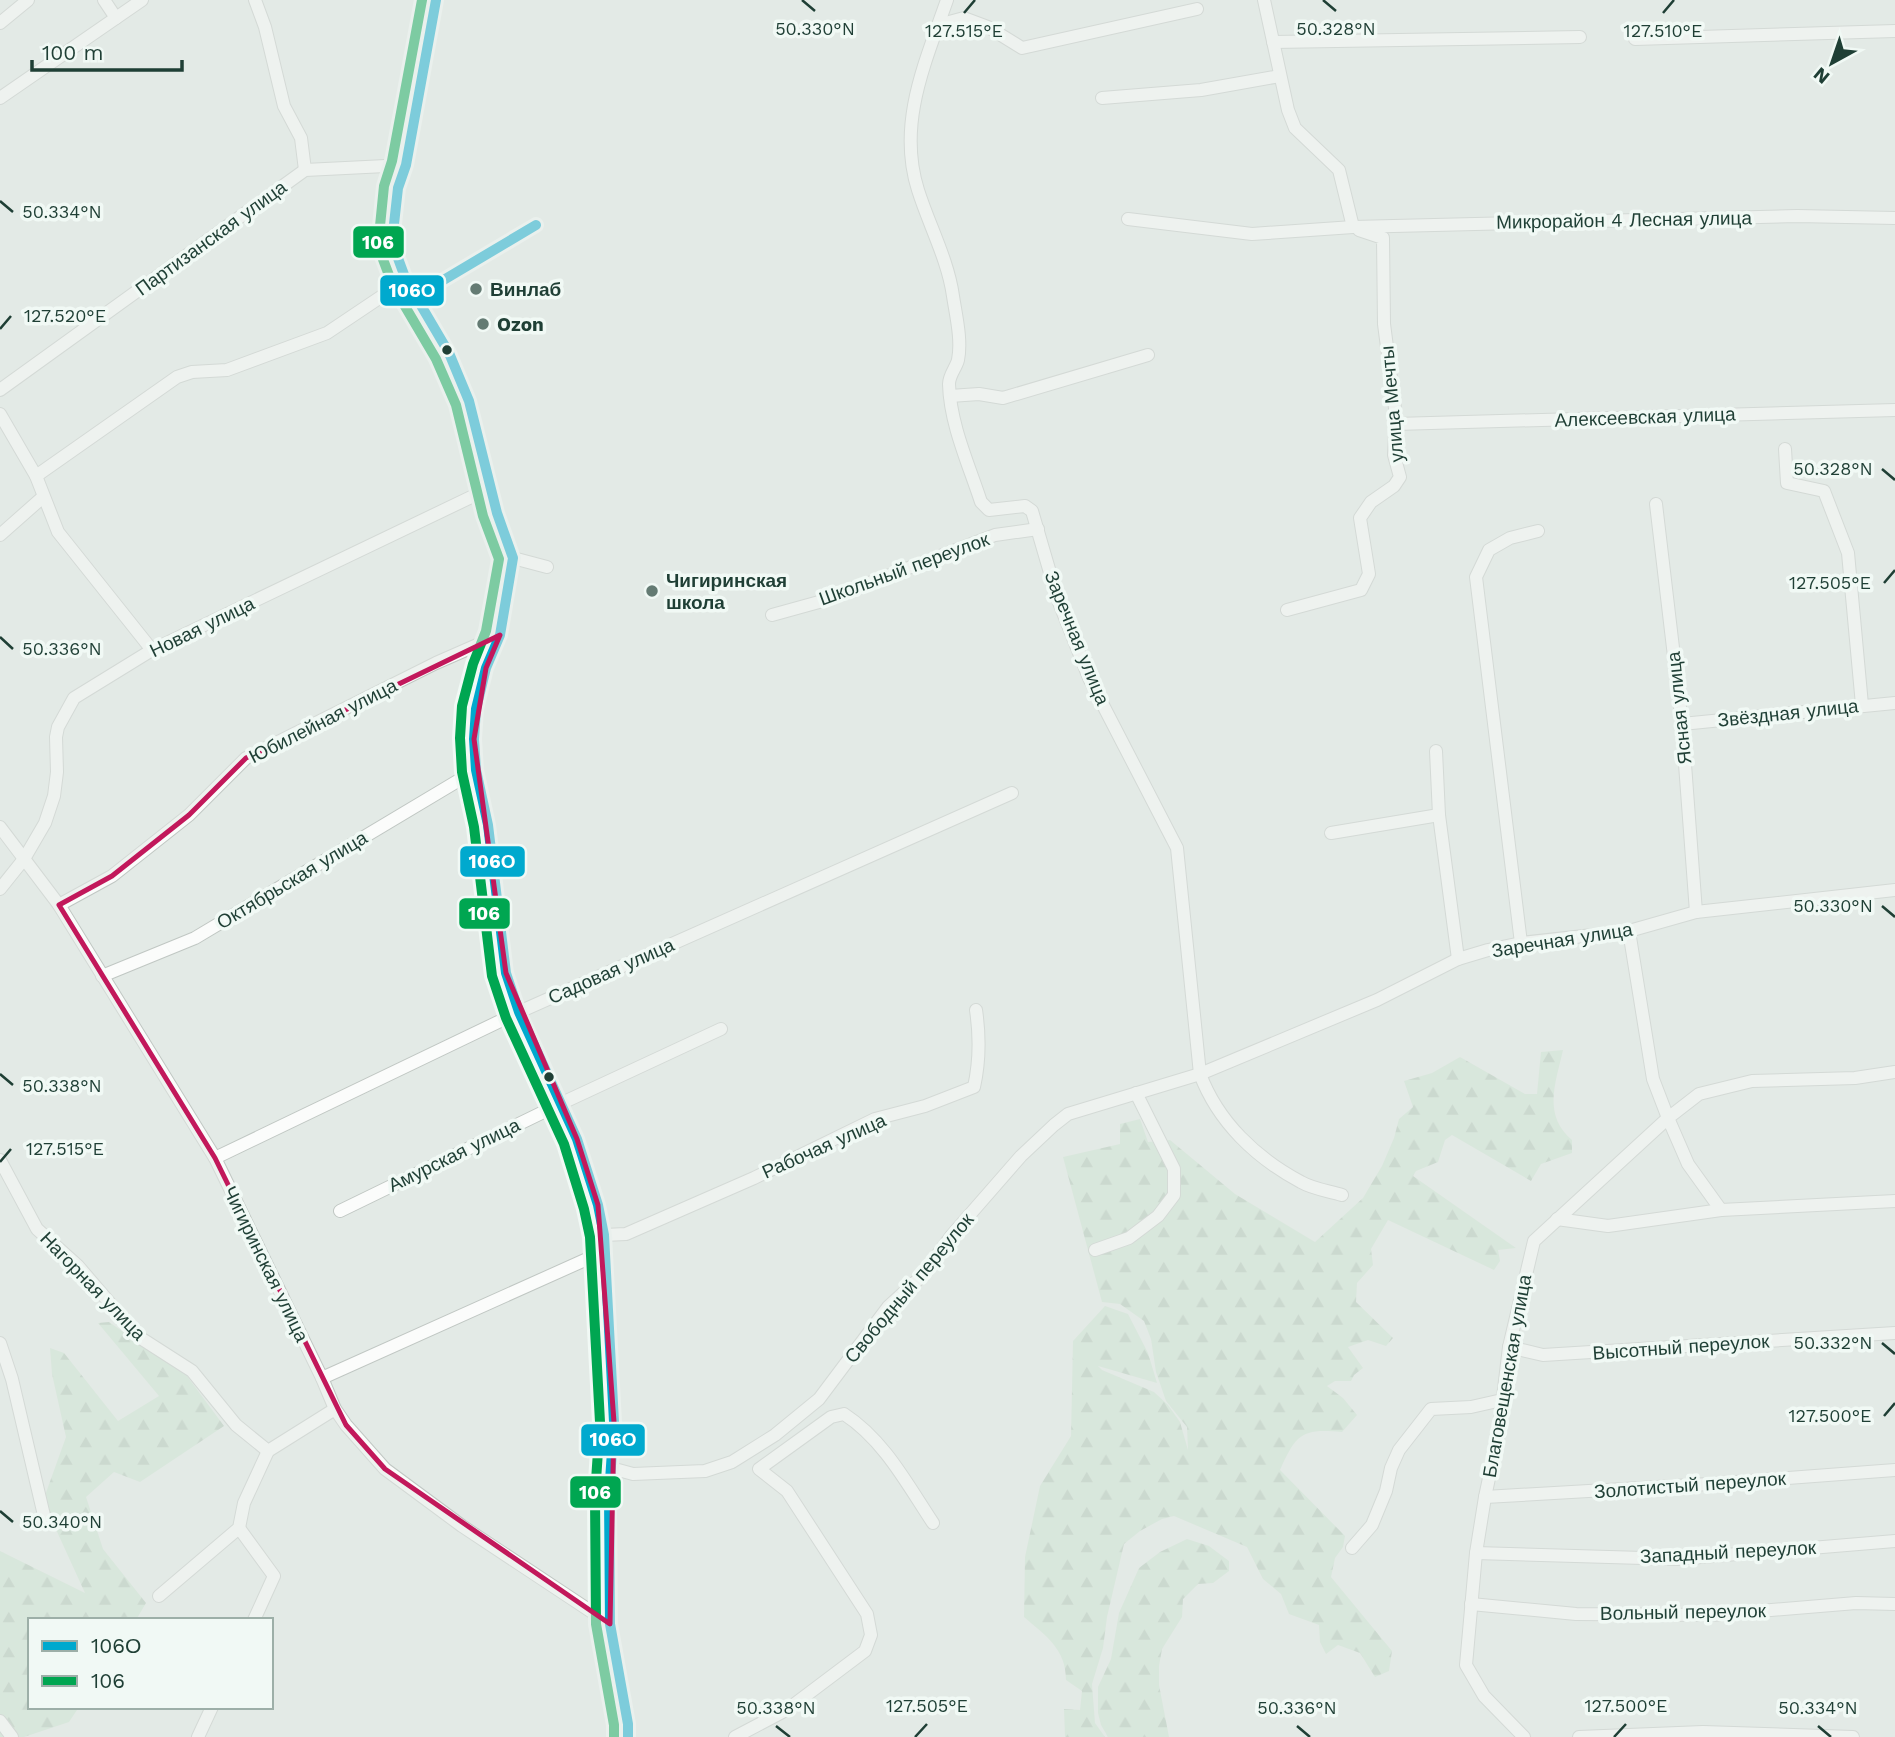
<svg xmlns="http://www.w3.org/2000/svg" width="1895" height="1737" viewBox="0 0 1895 1737" font-family="'Work Sans',sans-serif">
<style>
.forest{fill:url(#forest-firs)}
.lines{fill:none;stroke-linecap:round;stroke-linejoin:round}
.minor-casing{stroke:#c0c7c3;stroke-width:14}
.minor{stroke:#fbfcfb;stroke-width:12}
.bus-1-casing{stroke:#f1f9f5;stroke-width:16}
.bus-2-casing{stroke:#f1f9f5;stroke-width:16}
.bus-1{stroke:#00a9ce;stroke-width:10}
.bus-2{stroke:#00a651;stroke-width:10}
.marked{fill:none;stroke:#c2185b;stroke-width:5;stroke-linejoin:round}
.ticks{fill:none;stroke:#1f3f35;stroke-width:2.5}
.poi-dot{fill:#647b73;stroke:#f1f9f5;stroke-width:2.5}
.bus-dot{fill:#1f3f35;stroke:#f1f9f5;stroke-width:2.5}
.labels{text-anchor:middle;dominant-baseline:central;stroke-width:7;stroke-linejoin:round;paint-order:stroke}
.street-label{font-size:19px;fill:#1f3f35;stroke:#f1f9f5}
.poi-label{font-size:19px;font-weight:bold;fill:#1f3f35;stroke:#f1f9f5;text-anchor:start}
.ticks-label{font-size:18px;text-anchor:middle;fill:#1f3f35;stroke:#f1f9f5;stroke-width:7;stroke-linejoin:round;paint-order:stroke}
.line-badge{stroke:#f1f9f5;stroke-width:2.5}
.badge-label{font-size:19px;text-anchor:middle;font-weight:bold;fill:#fff}
</style>
<defs>
<pattern id="forest-firs" width="22" height="20" patternUnits="userSpaceOnUse" patternTransform="scale(1.75)"><rect width="22" height="20" fill="#cbe4d1"/><path d="M5 1l3.5 6h-7zM16 11l3.5 6h-7z" fill="#aec5b4"/></pattern>
</defs>
<rect width="100%" height="100%" fill="#e3eae6"/>
<g class="forest">
<path d="M 1563,1050 C 1556,1082 1542,1115 1572,1140 L 1572,1153 L 1541,1164 L 1531,1181 L 1452,1135 L 1445,1140 L 1438,1162 L 1416,1171 L 1413,1176 L 1516,1248 L 1498,1250 L 1500,1261 L 1494,1270 L 1388,1220 L 1371,1249 L 1373,1265 L 1357,1283 L 1356,1302 L 1393,1338 L 1386,1346 L 1368,1340 L 1348,1347 L 1363,1368 L 1354,1375 L 1351,1381 L 1335,1381 L 1327,1386 L 1343,1398 L 1357,1415 L 1342,1432 C 1302,1428 1296,1434 1280,1470 L 1345,1536 L 1343,1547 L 1335,1558 L 1331,1577 L 1392,1651 L 1389,1671 L 1375,1677 L 1360,1653 L 1338,1645 L 1326,1654 L 1320,1642 L 1319,1625 L 1289,1614 L 1281,1594 L 1263,1579 L 1247,1547 L 1174,1516 L 1162,1519 L 1140,1531 L 1124,1544 L 1107,1617 L 1103,1648 L 1092,1684 L 1095,1723 L 1105,1737 L 1065,1737 L 1064,1709 L 1080,1710 L 1082,1691 L 1066,1680 C 1066,1649 1046,1636 1024,1617 L 1025,1557 L 1040,1486 L 1071,1436 L 1073,1341 L 1105,1306 L 1128,1314 L 1148,1353 L 1157,1383 L 1098,1366 L 1102,1370 L 1154,1392 L 1168,1405 L 1180,1422 L 1188,1450 L 1187,1427 L 1166,1401 L 1156,1372 L 1151,1339 L 1144,1321 L 1120,1304 L 1102,1302 L 1063,1157 L 1120,1144 L 1120,1124 L 1140,1119 L 1148,1142 L 1170,1140 L 1235,1194 L 1315,1242 L 1363,1198 L 1382,1166 L 1394,1138 L 1399,1119 L 1413,1107 L 1404,1081 L 1432,1073 L 1460,1057 L 1525,1094 L 1537,1094 L 1541,1052 Z"/>
<polygon points="109,1322 187,1376 224,1426 140,1482 114,1472 86,1497 103,1549 146,1603 136,1620 30,1620 30,1707 79,1707 69,1722 24,1737 0,1737 0,1551 85,1593 43,1501 66,1437 52,1374 50,1348 64,1353 118,1421 159,1396 98,1323"/>
<polygon points="1187,1539 1209,1546 1229,1561 1229,1571 1213,1583 1198,1584 1183,1599 1182,1617 1162,1649 1159,1666 1159,1685 1169,1737 1108,1737 1101,1725 1098,1713 1098,1687 1111,1659 1119,1613 1139,1568 1160,1552"/>
</g>
<g class="lines">
<g class="minor-casing">
<g id="minor">
<polyline points="104,0 116,18"/>
<polyline points="255,0 265,27 284,106 301,138 305,170"/>
<polyline points="436,0 406,165 398,188 392,242 406,280 449,353 469,401 497,513 513,558 500,635 486,668 476,709 474,739 476,770 488,825 506,973 519,1012 577,1139 598,1205 604,1235 614,1422 609,1495 610,1624 628,1724 628,1737"/>
<path d="M 947,0 C 925,63 897,124 918,190 C 929,225 948,260 953,296 C 956,316 962,340 958,360 C 956,368 949,375 949,384 C 950,424 969,465 981,502 L 989,510 L 1025,506 L 1032,511 L 1058,600 L 1089,678 L 1177,848 L 1200,1074 C 1218,1122 1256,1158 1301,1182 C 1313,1189 1329,1191 1342,1195"/>
<polyline points="1264,0 1288,110 1295,128 1339,170 1353,227"/>
<polyline points="0,23 28,0"/>
<polyline points="938,25 964,18 988,27 1022,48 1197,9"/>
<polyline points="1635,39 1895,31"/>
<polyline points="1273,42 1580,37"/>
<polyline points="0,98 142,0"/>
<polyline points="1102,98 1201,90 1280,76"/>
<polyline points="1128,219 1252,234 1353,227 1797,216 1895,218"/>
<polyline points="0,390 305,170 406,165"/>
<polyline points="950,396 979,394 1003,398 1148,355"/>
<polyline points="0,414 36,476 58,532 152,650"/>
<polyline points="1396,424 1895,410"/>
<polyline points="1785,449 1787,483 1824,491 1848,553 1862,705"/>
<polyline points="36,476 177,377 192,372 227,370 327,333 406,280"/>
<polyline points="1656,504 1682,724 1696,912"/>
<polyline points="0,535 43,497"/>
<polyline points="513,558 547,567"/>
<polyline points="1287,610 1361,590 1369,574 1360,518 1371,502 1394,486 1400,477 1394,455 1396,416 1384,324 1383,238 1359,230"/>
<polyline points="772,615 819,602 995,535 1038,529"/>
<polyline points="1682,724 1895,703"/>
<polyline points="1436,751 1439,815 1458,959"/>
<polyline points="0,827 59,905 215,1158 322,1378 335,1409 346,1425 385,1469 462,1526 610,1624"/>
<polyline points="1331,833 1439,815"/>
<polyline points="0,889 24,859 45,823 54,796 57,772 56,737 58,727 74,698 152,650 490,488"/>
<polyline points="59,905 112,876 189,815 246,758 436,663 500,635"/>
<polyline points="1521,943 1476,577 1489,550 1510,538 1538,531"/>
<polyline points="102,976 195,938 476,770"/>
<polyline points="215,1158 519,1012 1012,793"/>
<polyline points="0,1160 37,1229 78,1266 139,1337 192,1371 236,1425 268,1451 335,1409"/>
<polyline points="1721,1210 1688,1164 1668,1118 1699,1094 1752,1081 1855,1078 1895,1072"/>
<polyline points="340,1211 562,1103 721,1029"/>
<polyline points="1557,1219 1608,1226 1721,1210 1895,1201"/>
<path d="M 604,1235 L 626,1234 L 754,1178 L 875,1119 L 925,1106 L 974,1087 C 980,1060 980,1037 976,1010"/>
<polyline points="1095,1250 1129,1238 1158,1216 1174,1195 1174,1169 1136,1093"/>
<polyline points="0,1343 12,1379 46,1524"/>
<polyline points="1509,1347 1543,1355 1895,1333"/>
<polyline points="322,1378 605,1251"/>
<polyline points="611,1468 633,1474 705,1471 732,1462 775,1435 819,1399 888,1307 922,1276 952,1235 1021,1156 1054,1125 1068,1114 1200,1074 1377,1000 1458,959 1488,950 1521,943 1629,931 1696,912 1895,890"/>
<polyline points="1485,1497 1709,1484 1895,1470"/>
<polyline points="239,1528 274,1576 254,1620"/>
<polyline points="1352,1548 1372,1525 1386,1491 1391,1468 1399,1450 1431,1409 1471,1407 1502,1400"/>
<polyline points="1476,1553 1677,1559 1895,1541"/>
<polyline points="159,1596 239,1528 244,1503 268,1451"/>
<polyline points="1471,1604 1576,1614 1712,1615 1856,1603 1895,1604"/>
<polyline points="0,1721 12,1737"/>
<polyline points="198,1737 212,1707"/>
<path d="M 735,1737 L 788,1709 L 865,1651 L 871,1635 L 867,1614 L 787,1491 L 759,1469 L 831,1417 L 844,1414 C 884,1440 907,1484 933,1523"/>
<polyline points="1524,1737 1484,1696 1466,1665 1476,1553 1485,1497 1499,1431 1509,1347 1534,1241 1668,1118 1653,1079 1629,931"/>
<polyline points="1579,1737 1703,1732 1853,1737"/>
</g>
</g>
<use href="#minor" class="minor"/>
<g class="bus-1-casing">
<g id="bus-1">
<polyline points="436,0 406,165 398,188 392,242 406,280 449,353 469,401 497,513 513,558 500,635 486,668 476,709 474,739 476,770 488,825 506,973 519,1012 577,1139 598,1205 604,1235 614,1422 609,1495 610,1624 628,1724 628,1737"/>
<polyline points="415,297 536,225"/>
</g>
</g>
<g class="bus-2-casing">
<polyline id="bus-2" points="422,0 392,161 384,186 378,246 393,286 436,359 456,405 483,516 499,559 486,631 473,664 462,706 460,738 462,772 474,827 492,976 506,1018 564,1144 584,1209 590,1237 600,1422 595,1495 596,1624 614,1725 614,1737"/>
</g>
<use href="#bus-1" class="bus-1"/>
<use href="#bus-2" class="bus-2"/>
</g>
<path d="M0 0H1895V1737H0ZM 500,635 L 486,668 L 474,739 L 506,973 L 577,1139 L 598,1205 L 614,1422 L 610,1624 L 385,1469 L 346,1425 L 215,1158 L 59,905 L 112,876 L 189,815 L 246,758 Z" fill="#e3eae6" fill-opacity=".55" fill-rule="evenodd"/>
<path class="marked" d="M 500,635 L 486,668 L 474,739 L 506,973 L 577,1139 L 598,1205 L 614,1422 L 610,1624 L 385,1469 L 346,1425 L 215,1158 L 59,905 L 112,876 L 189,815 L 246,758 Z"/>
<path class="ticks" d="M 802,0 L 815,11M 1323,0 L 1336,11M 964,13 L 975,0M 1663,13 L 1674,0M 0,201 L 13,212M 0,329 L 11,316M 1882,469 L 1895,480M 1884,583 L 1895,570M 0,637 L 13,649M 1882,906 L 1895,917M 0,1074 L 13,1085M 0,1162 L 11,1149M 1882,1343 L 1895,1354M 1884,1416 L 1895,1403M 0,1511 L 13,1522M 776,1726 L 790,1737M 1297,1726 L 1310,1737M 1818,1726 L 1831,1737M 915,1737 L 927,1724M 1614,1737 L 1626,1724"/>
<g class="poi-dot">
<circle cx="476" cy="289" r="7"/>
<circle cx="483" cy="324" r="7"/>
<circle cx="652" cy="591" r="7"/>
</g>
<g class="bus-dot">
<circle cx="447" cy="350" r="6"/>
<circle cx="549" cy="1077" r="6"/>
</g>
<g class="labels">
<g class="street-label">
<text transform="translate(1624 220) rotate(-1)">Микрорайон 4 Лесная улица</text>
<text transform="translate(211 238) rotate(-36)">Партизанская улица</text>
<text transform="translate(1392 404) rotate(-95)">улица Мечты</text>
<text transform="translate(1645 417) rotate(-2)">Алексеевская улица</text>
<text transform="translate(904 569) rotate(-20)">Школьный переулок</text>
<text transform="translate(202 627) rotate(-26)">Новая улица</text>
<text transform="translate(1077 638) rotate(68)">Заречная улица</text>
<text transform="translate(1679 708) rotate(-96)">Ясная улица</text>
<text transform="translate(1788 713) rotate(-6)">Звёздная улица</text>
<text transform="translate(323 721) rotate(-27)">Юбилейная улица</text>
<text transform="translate(292 880) rotate(-31)">Октябрьская улица</text>
<text transform="translate(1562 940) rotate(-9)">Заречная улица</text>
<text transform="translate(611 971) rotate(-24)">Садовая улица</text>
<text transform="translate(824 1146) rotate(-24)">Рабочая улица</text>
<text transform="translate(454 1155) rotate(-26)">Амурская улица</text>
<text transform="translate(266 1264) rotate(64)">Чигиринская улица</text>
<text transform="translate(93 1286) rotate(46)">Нагорная улица</text>
<text transform="translate(909 1288) rotate(-50)">Свободный переулок</text>
<text transform="translate(1681 1347) rotate(-4)">Высотный переулок</text>
<text transform="translate(1507 1376) rotate(-80)">Благовещенская улица</text>
<text transform="translate(1690 1485) rotate(-4)">Золотистый переулок</text>
<text transform="translate(1728 1552) rotate(-3)">Западный переулок</text>
<text transform="translate(1683 1612) rotate(-1)">Вольный переулок</text>
</g>
<g class="poi-label">
<text x="490" y="289">Винлаб</text>
<text x="497" y="324">Ozon</text>
<text x="666" y="580">Чигиринская<tspan x="666" dy="22">школа</tspan></text>
</g>
</g>
<g class="ticks-label">
<text x="815" y="35">50.330°N</text>
<text x="1336" y="35">50.328°N</text>
<text x="964" y="37">127.515°E</text>
<text x="1663" y="37">127.510°E</text>
<text x="62" y="218">50.334°N</text>
<text x="65" y="322">127.520°E</text>
<text x="1833" y="475">50.328°N</text>
<text x="1830" y="589">127.505°E</text>
<text x="62" y="655">50.336°N</text>
<text x="1833" y="912">50.330°N</text>
<text x="62" y="1092">50.338°N</text>
<text x="65" y="1155">127.515°E</text>
<text x="1833" y="1349">50.332°N</text>
<text x="1830" y="1422">127.500°E</text>
<text x="62" y="1528">50.340°N</text>
<text x="927" y="1712">127.505°E</text>
<text x="1626" y="1712">127.500°E</text>
<text x="776" y="1714">50.338°N</text>
<text x="1297" y="1714">50.336°N</text>
<text x="1818" y="1714">50.334°N</text>
</g>
<g class="line-badge">
<rect x="352" y="225" width="53" height="34" rx="7" fill="#00a651"/>
<rect x="379" y="274" width="66" height="33" rx="7" fill="#00a9ce"/>
<rect x="459" y="845" width="67" height="33" rx="7" fill="#00a9ce"/>
<rect x="458" y="897" width="53" height="33" rx="7" fill="#00a651"/>
<rect x="580" y="1423" width="66" height="34" rx="7" fill="#00a9ce"/>
<rect x="569" y="1475" width="53" height="34" rx="7" fill="#00a651"/>
</g>
<g class="badge-label">
<text x="378" y="249">106</text>
<text x="412" y="297">106О</text>
<text x="492" y="868">106О</text>
<text x="484" y="920">106</text>
<text x="613" y="1446">106О</text>
<text x="595" y="1499">106</text>
</g>
<rect x="28" y="1618" width="245" height="91" fill="#f1f9f5" stroke="#9dafa8" stroke-width="2"/>
<rect x="42" y="1641" width="35" height="10" fill="#00a9ce" stroke="#9dafa8" stroke-width="2"/>
<text x="91" y="1653" font-size="21" fill="#1f3f35">106О</text>
<rect x="42" y="1676" width="35" height="10" fill="#00a651" stroke="#9dafa8" stroke-width="2"/>
<text x="91" y="1688" font-size="21" fill="#1f3f35">106</text>
<g transform="translate(1832 63) rotate(220)" stroke="#f1f9f5" stroke-width="5" paint-order="stroke">
<path d="M0-5L12 26L0 18L-12 26Z" fill="#1f3f35"/>
<text y="-10" font-size="19" font-weight="bold" text-anchor="middle" fill="#1f3f35">N</text>
</g>
<path d="M32 60v10h150v-10" fill="none" stroke="#1f3f35" stroke-width="3.5"/>
<text x="42" y="60" font-size="21" fill="#1f3f35" stroke="#f1f9f5" stroke-width="5" paint-order="stroke">100 m</text>
</svg>
